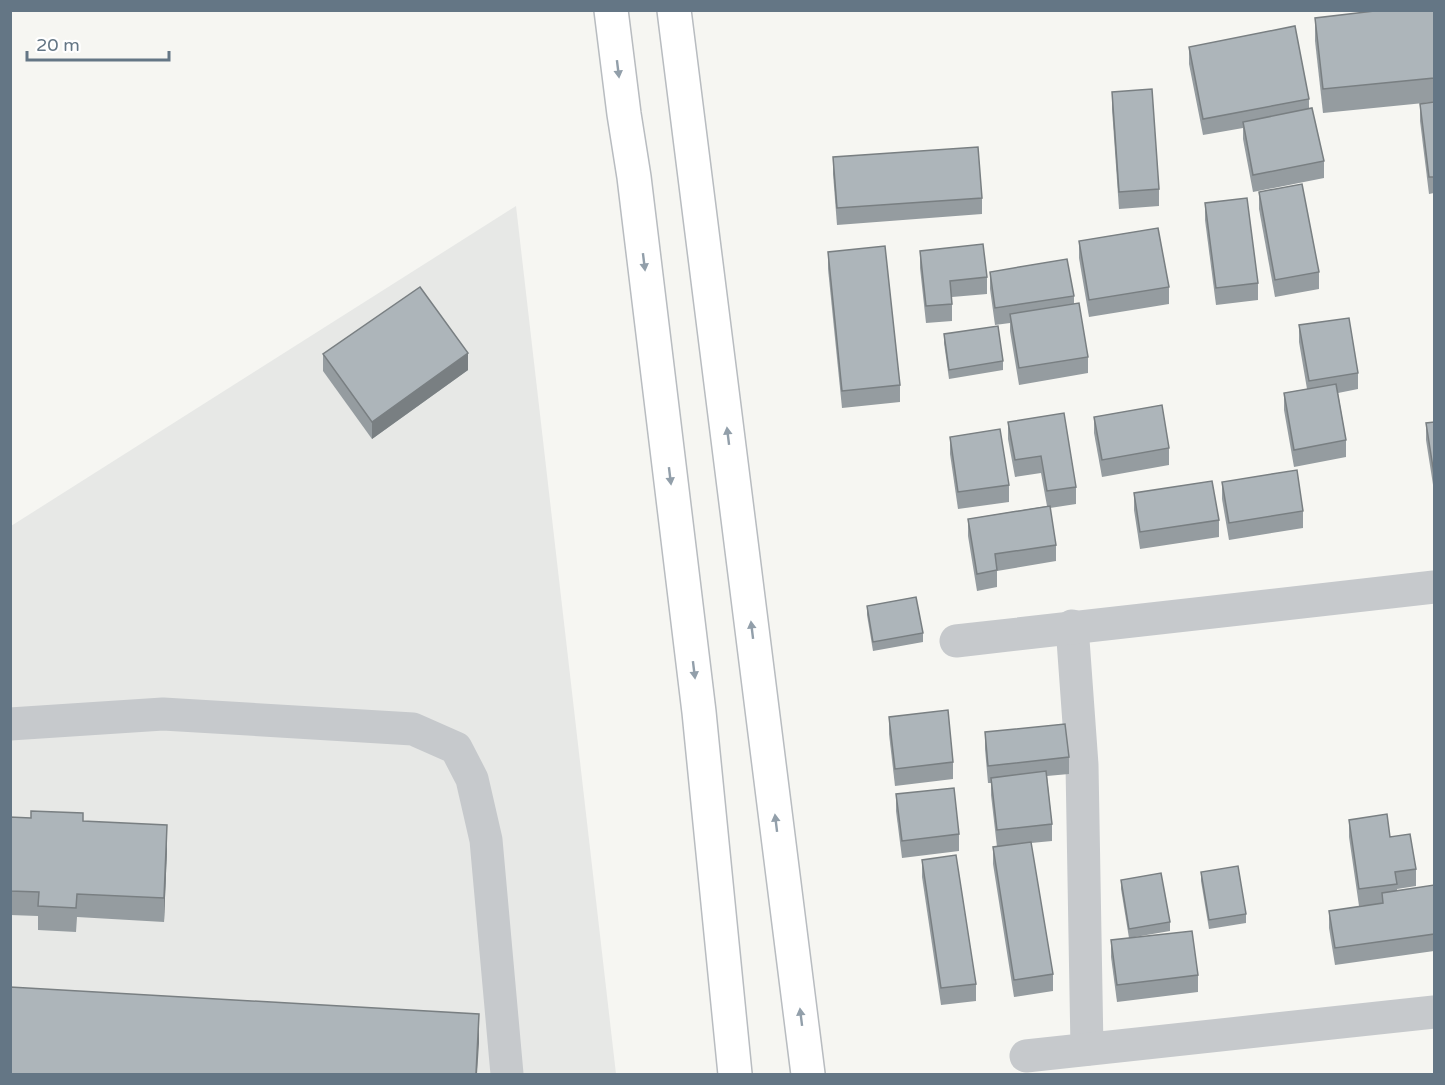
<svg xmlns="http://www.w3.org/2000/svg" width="1445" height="1085" viewBox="0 0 1445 1085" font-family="'Varela Round',sans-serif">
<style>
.built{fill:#e7e8e6}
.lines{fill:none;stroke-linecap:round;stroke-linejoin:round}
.major-casing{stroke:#b8bcc0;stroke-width:36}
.minor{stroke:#c6c9cc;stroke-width:33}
.major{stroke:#fff;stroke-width:33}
.wall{fill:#959ca0}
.shaded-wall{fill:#797f82}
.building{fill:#adb5ba;stroke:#797f82;stroke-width:1.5}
.oneway{fill:#929faa}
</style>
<rect width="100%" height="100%" fill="#f6f6f2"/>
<polygon class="built" points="516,206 616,1074 11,1074 11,526"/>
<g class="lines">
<g class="major-casing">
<g id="major">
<polyline points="611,10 624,114 634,177 699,712 735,1074"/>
<polyline points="674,10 808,1074"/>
</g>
</g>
<g class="minor">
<polyline points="1072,626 1082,765 1087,1049"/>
<polyline points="956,641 1434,587"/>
<polyline points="10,724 163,714 413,729 456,748 472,779 486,840 507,1074"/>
<polyline points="1026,1056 1434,1012"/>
</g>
<use href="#major" class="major"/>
</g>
<g class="wall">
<polygon points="1434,10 1434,102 1323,113 1315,41 1315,18"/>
<polygon points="1189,47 1309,99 1309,109 1324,161 1324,178 1253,192 1243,139 1243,128 1203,135 1189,64"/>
<polygon points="1112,92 1159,189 1159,206 1119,209 1112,109"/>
<polygon points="1434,102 1434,193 1429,194 1420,121 1420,104"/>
<polygon points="833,157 982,198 982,214 837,225 833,174"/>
<polygon points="1259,192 1319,272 1319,289 1275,297 1259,209"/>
<polygon points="1205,203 1258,283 1258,300 1216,305 1205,220"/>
<polygon points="1079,241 1169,287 1169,304 1089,317 1079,258"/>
<polygon points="920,251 987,277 987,294 952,297 952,321 926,323 920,268"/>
<polygon points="828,252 900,385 900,402 842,408 828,269"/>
<polygon points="990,272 1074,296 1074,304 1088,357 1088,373 1019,385 1010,331 1010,323 995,325 990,289"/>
<polygon points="1299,325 1358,373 1358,389 1338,393 1346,440 1346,457 1294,467 1284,410 1284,393 1307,389 1299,342"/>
<polygon points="944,334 1003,361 1003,370 949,379 944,343"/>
<polygon points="323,354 468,370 372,439 323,371"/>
<polygon points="1094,417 1169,448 1169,465 1102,477 1094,433"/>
<polygon points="1008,422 1076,487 1076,504 1050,508 1056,545 1056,561 997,571 997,587 977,591 968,536 968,519 1047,506 1041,473 1015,477 1008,439"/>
<polygon points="1434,422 1434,491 1426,440 1426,423"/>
<polygon points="950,437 1009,485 1009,502 958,509 950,454"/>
<polygon points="1222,482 1303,511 1303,528 1229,540 1222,499"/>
<polygon points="1134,493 1219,520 1219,537 1140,549 1134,510"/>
<polygon points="867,606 923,633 923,642 873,651 867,615"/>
<polygon points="889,717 953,762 953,779 895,786 889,734"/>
<polygon points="985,732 1069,757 1069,774 1047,776 1052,824 1052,841 1031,843 1053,974 1053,991 1014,997 993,864 993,847 997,847 991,795 991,783 988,783 985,749"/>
<polygon points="896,794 959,834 959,851 902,858 896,811"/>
<polygon points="10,817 83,821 167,849 164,922 77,917 76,932 38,930 38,916 10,915"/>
<polygon points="1349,820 1390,837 1416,869 1416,886 1397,889 1397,891 1434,885 1434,951 1335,965 1329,928 1329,911 1382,904 1359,906 1349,837"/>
<polygon points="922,860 976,984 976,1001 941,1005 922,877"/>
<polygon points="1201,872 1246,914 1246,923 1209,929 1201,881"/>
<polygon points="1121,880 1170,922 1170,931 1129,938 1121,889"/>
<polygon points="1111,940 1198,975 1198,992 1117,1002 1111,957"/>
</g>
<g class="shaded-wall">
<polygon points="468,353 468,370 372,439 372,422"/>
<polygon points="167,825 167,849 164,922 164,898"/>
<polygon points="479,1014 479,1043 477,1074 476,1074"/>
</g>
<g class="building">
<polygon points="1383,10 1434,10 1434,78 1323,89 1315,18"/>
<polygon points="1295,26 1309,99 1203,119 1189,47"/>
<polygon points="1152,89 1159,189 1119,192 1112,92"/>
<polygon points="1434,102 1434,177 1429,177 1420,104"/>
<polygon points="1312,108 1324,161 1253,175 1243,122"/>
<polygon points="978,147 982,198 837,208 833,157"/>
<polygon points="1302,184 1319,272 1275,280 1259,192"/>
<polygon points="1247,198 1258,283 1216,288 1205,203"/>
<polygon points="1158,228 1169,287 1089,300 1079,241"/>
<polygon points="983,244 987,277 950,281 952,304 926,306 920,251"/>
<polygon points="885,246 900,385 842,391 828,252"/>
<polygon points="1067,259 1074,296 995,308 990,272"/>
<polygon points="420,287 468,353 372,422 323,354"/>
<polygon points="1079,303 1088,357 1019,368 1010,314"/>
<polygon points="1349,318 1358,373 1309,381 1299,325"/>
<polygon points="998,326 1003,361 949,370 944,334"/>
<polygon points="1336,384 1346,440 1294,450 1284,393"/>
<polygon points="1162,405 1169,448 1102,460 1094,417"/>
<polygon points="1064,413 1076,487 1047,491 1041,456 1015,460 1008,422"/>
<polygon points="1434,422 1434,474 1426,423"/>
<polygon points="1000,429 1009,485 958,492 950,437"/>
<polygon points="1297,470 1303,511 1229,523 1222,482"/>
<polygon points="1212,481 1219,520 1140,532 1134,493"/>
<polygon points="1050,506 1056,545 995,554 997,570 977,574 968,519"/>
<polygon points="916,597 923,633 873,642 867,606"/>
<polygon points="948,710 953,762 895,769 889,717"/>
<polygon points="1065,724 1069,757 988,766 985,732"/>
<polygon points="1046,771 1052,824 997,830 991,778"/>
<polygon points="954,788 959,834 902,841 896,794"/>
<polygon points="31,811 83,813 83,821 167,825 164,898 77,894 76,908 38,906 39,892 10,891 10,817 31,818"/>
<polygon points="1387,814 1390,837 1410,834 1416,869 1395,872 1397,884 1359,889 1349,820"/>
<polygon points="1031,842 1053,974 1014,980 993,847"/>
<polygon points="956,855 976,984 941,988 922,860"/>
<polygon points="1238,866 1246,914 1209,920 1201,872"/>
<polygon points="1161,873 1170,922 1129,929 1121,880"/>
<polygon points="1434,885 1434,934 1335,948 1329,911 1383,903 1382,893"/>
<polygon points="1192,931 1198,975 1117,985 1111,940"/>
<polygon points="10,987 479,1014 476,1074 10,1074"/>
</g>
<defs><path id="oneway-solid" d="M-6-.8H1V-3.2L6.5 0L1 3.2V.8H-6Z" transform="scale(1.5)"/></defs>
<g class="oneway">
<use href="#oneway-solid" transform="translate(618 69) rotate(83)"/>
<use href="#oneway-solid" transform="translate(644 262) rotate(83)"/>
<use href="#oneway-solid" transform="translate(728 436) rotate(-97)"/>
<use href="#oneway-solid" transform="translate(670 476) rotate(83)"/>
<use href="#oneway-solid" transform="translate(752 630) rotate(-97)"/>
<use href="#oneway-solid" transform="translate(694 670) rotate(83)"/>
<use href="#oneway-solid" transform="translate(776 823) rotate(-97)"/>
<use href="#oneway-solid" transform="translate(801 1017) rotate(-97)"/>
</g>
<rect width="1445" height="1085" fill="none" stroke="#647685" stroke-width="24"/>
<path d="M27 51v9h142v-9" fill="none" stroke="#647685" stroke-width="3"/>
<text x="36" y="51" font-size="18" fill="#647685" stroke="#ffffff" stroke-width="4.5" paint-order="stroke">20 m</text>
</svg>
